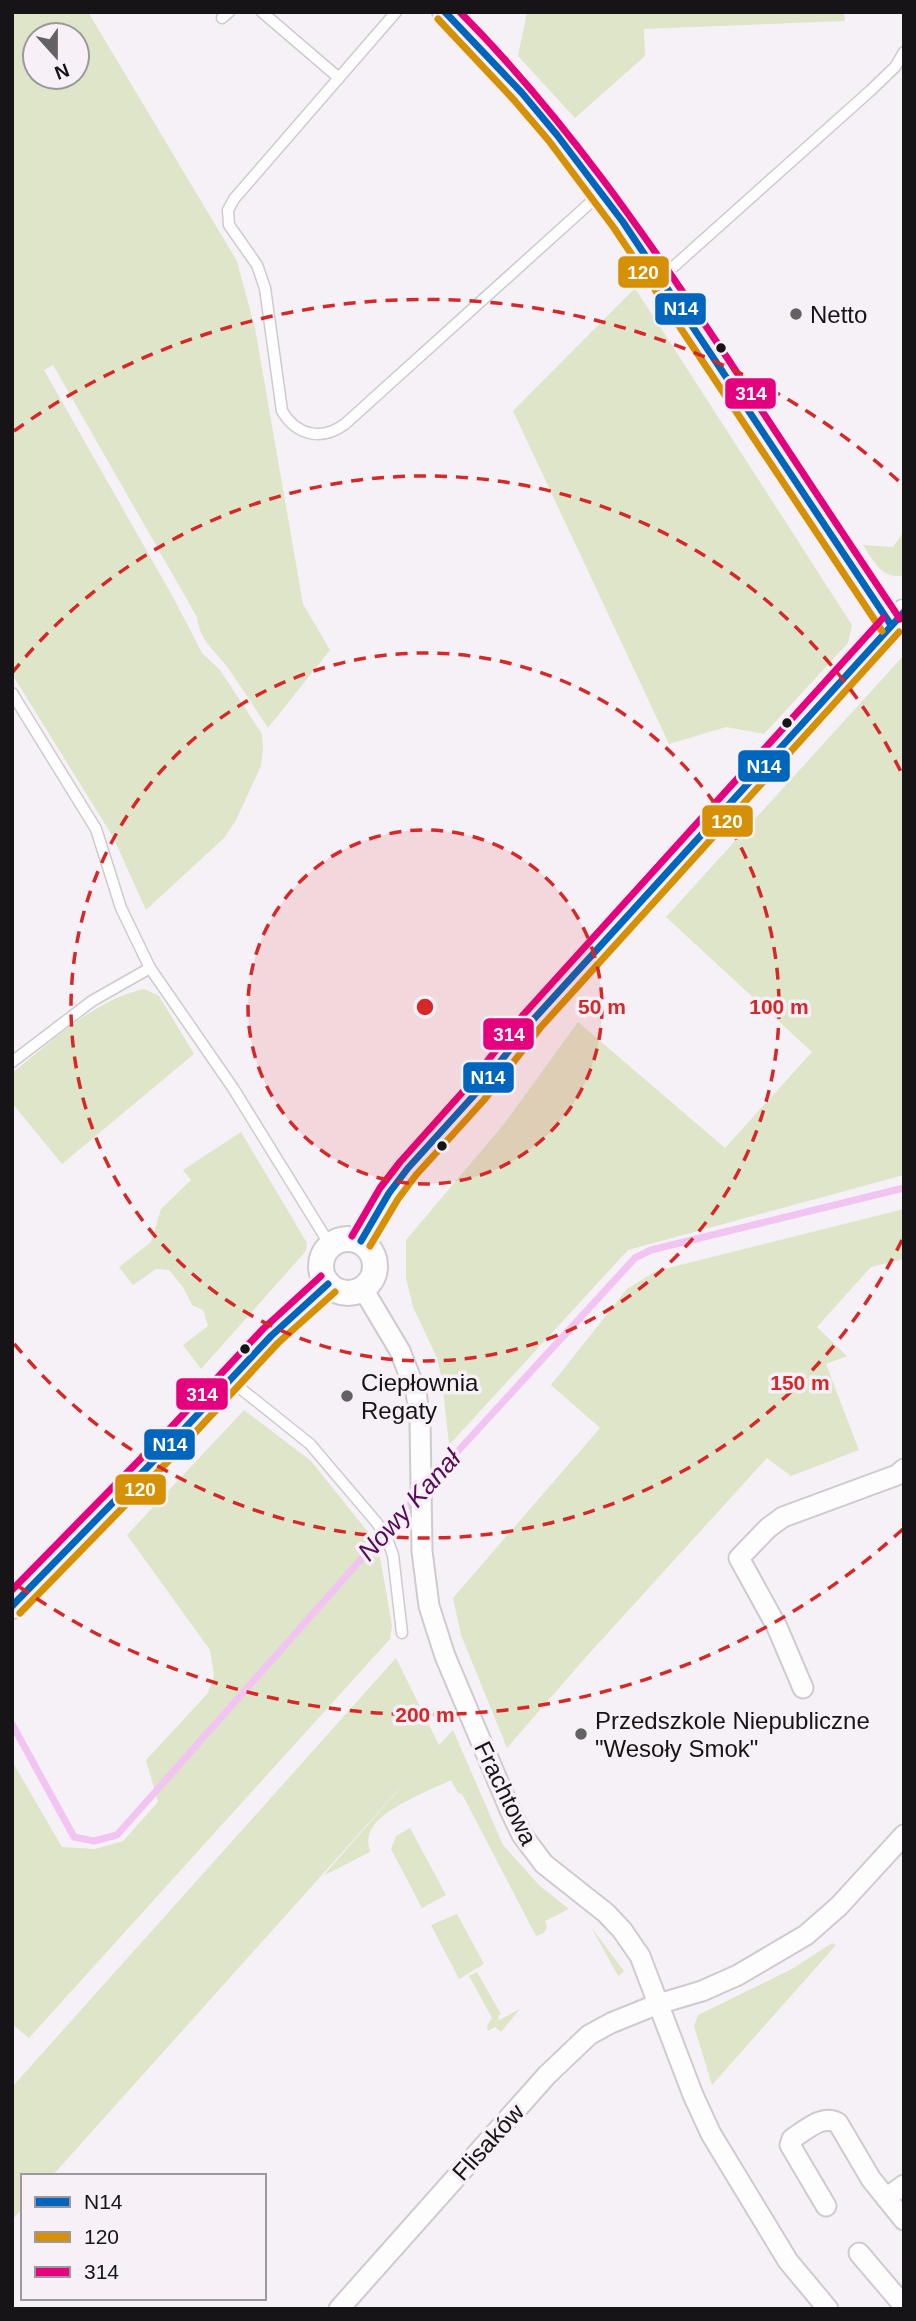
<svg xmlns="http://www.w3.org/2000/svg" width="916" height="2321" viewBox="0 0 916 2321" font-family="Helvetica,sans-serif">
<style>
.green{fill:#dfe5c9;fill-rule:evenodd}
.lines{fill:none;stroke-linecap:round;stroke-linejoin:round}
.stream{stroke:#f1c4f2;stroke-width:7}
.service-casing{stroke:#cecace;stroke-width:13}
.minor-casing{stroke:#cecace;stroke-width:23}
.tertiary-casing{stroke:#cecace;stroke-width:28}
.service{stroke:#fefdfe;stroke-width:10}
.minor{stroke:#fefdfe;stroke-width:19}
.tertiary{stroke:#fefdfe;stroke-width:24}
.bus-1-casing{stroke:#f7f0f7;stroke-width:12}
.bus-2-casing{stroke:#f7f0f7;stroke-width:12}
.bus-3-casing{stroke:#f7f0f7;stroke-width:12}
.bus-1{stroke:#0065bd;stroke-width:7}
.bus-2{stroke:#d59003;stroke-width:7}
.bus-3{stroke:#e5007d;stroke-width:7}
.ring{fill:none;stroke:#d62828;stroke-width:3.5;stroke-dasharray:12 9}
.poi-dot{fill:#646164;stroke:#f7f0f7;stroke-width:2.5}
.bus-dot{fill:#161416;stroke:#f7f0f7;stroke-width:2.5}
.labels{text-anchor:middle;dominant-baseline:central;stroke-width:7;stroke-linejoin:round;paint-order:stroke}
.poi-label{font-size:24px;fill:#161416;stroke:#f7f0f7;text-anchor:start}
.street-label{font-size:24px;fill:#161416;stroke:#f7f0f7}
.water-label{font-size:26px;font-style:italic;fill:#570c5a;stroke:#f7f0f7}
.centre{fill:#d62828;stroke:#f7f0f7;stroke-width:3.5}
.ring-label{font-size:21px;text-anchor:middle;font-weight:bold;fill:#d62828;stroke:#f7f0f7;stroke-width:7;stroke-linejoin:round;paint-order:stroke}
.line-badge{stroke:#f7f0f7;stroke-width:2.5}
.badge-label{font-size:19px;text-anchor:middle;font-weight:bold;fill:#fff}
</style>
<rect width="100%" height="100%" fill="#f6f1f6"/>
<g class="green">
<path d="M 17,12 L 88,12 L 237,261 L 255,328 L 303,604 L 330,650 L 268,728 C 255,708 242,688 228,668 C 215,650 200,642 197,617 L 53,365 L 44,370 L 173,597 L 202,653 L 220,670 L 262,734 L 263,748 L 261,766 L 236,820 L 224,838 L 146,910 L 113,837 L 12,674 L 12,15 ZM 35,35 L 77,35 L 77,77 L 35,77 Z"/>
<polygon points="527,12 844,12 845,21 644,29 645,56 575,118 518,56"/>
<polygon points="635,288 852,625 848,643 764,734 726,727 669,744 513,411"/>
<path d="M 904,531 L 904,575 C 883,581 873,560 863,545 L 893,547 Z"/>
<polygon points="904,655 904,1175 628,1250 449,1445 442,1380 437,1358 413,1307 406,1278 406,1240 504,1124 578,1022 725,1148 812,1052 666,917"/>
<path d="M 144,989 L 159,996 L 194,1054 L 62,1164 L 12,1103 L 12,1073 C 53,1041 92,1001 144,989 Z"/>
<polygon points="241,1132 307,1243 306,1251 201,1369 183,1345 208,1326 203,1310 192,1305 183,1287 169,1270 156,1269 133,1285 119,1267 151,1242 161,1209 191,1180 183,1170"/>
<polygon points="904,1209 904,1259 871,1267 817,1327 847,1356 826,1364 859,1450 791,1476 767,1458 585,1658 507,1748 461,1635 453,1598 600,1428 551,1385 627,1289 656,1271"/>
<polygon points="244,1410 311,1461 368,1532 379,1551 392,1626 390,1639 29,2038 12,2024 12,1761 62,1847 95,1849 123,1841 158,1802 146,1760 208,1693 214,1675 210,1650 127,1535"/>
<path d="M 396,1658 L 439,1745 L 453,1730 L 503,1845 L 540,1886 L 569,1909 L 545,1921 L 547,1927 L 544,1933 L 536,1936 L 462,1794 L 458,1793 L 451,1780 C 429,1791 382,1808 371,1830 C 367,1838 368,1844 370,1852 L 323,1876 L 417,1769 L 52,2176 L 23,2176 L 23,2208 L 12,2220 L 12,2087 Z"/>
<polygon points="410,1828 446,1895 422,1908 391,1849 396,1836"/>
<polygon points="457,1914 484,1964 459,1979 431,1925"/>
<polygon points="591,1927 624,1971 619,1976 617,1974"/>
<polygon points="832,1943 836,1945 712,2085 694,2026 698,2015 792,1969"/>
<polygon points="477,1972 501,2014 498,2016 499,2020 520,2009 501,2032 495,2027 488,2031 487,2026 492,2018 469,1976"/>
</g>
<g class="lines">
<g class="stream">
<polyline points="425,1487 635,1258 651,1250 904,1188"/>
<polyline points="12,1724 74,1837 94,1841 117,1835 417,1496"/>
</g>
<g class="service-casing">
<g id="service">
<polyline points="262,12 339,78"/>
<path d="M 396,12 L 234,199 L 228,210 L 229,225 L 257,265 L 265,288 L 282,411 C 297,436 322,441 345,424 L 601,193"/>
<polyline points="222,18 229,12"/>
<polyline points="662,277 870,91 895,67 904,52"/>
<polyline points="12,693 96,829 121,908 150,968 233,1088 330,1245"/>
<polyline points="12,1062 92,1001 150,968"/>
<polyline points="230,1380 310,1444 377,1523 387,1539 393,1555 402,1633"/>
</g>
</g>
<g class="minor-casing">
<g id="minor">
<polyline points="363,1289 400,1351 416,1392 420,1421 422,1551 429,1606 445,1656 510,1810 522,1835 544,1864 606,1913 622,1930 640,1956 693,2095 711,2134 788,2261 828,2309"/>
<polyline points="803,1688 777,1627 739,1558 768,1528 783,1517 897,1475 904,1469"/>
<polyline points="886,2198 904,2185"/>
<path d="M 826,2206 L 790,2145 L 792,2139 C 806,2130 822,2114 838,2123 L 871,2179 L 904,2220"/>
<polyline points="859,2253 904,2306"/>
<polyline points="339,2309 547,2075 589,2035 611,2023 658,2004 702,1991 738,1975 806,1935 839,1906 904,1835"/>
</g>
</g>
<g class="tertiary-casing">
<g id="tertiary">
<path d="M 445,12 C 555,117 633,233 715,359 C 774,448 832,537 891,625"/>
<circle cx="348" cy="1266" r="27"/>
<polyline points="361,1241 389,1193 408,1168 476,1093 532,1021 904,612"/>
<polyline points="12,1606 84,1530 171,1443 271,1336 328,1284"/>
</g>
</g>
<use href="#service" class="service"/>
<use href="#minor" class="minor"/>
<use href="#tertiary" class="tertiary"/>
<g class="bus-1-casing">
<g id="bus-1">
<polyline points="445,12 522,93 557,135 623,222 891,625"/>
<polyline points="361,1241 389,1193 408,1168 476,1093 532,1021 904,612"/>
<polyline points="12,1606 171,1443 271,1336 328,1284"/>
</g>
</g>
<g class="bus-2-casing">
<g id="bus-2">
<polyline points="438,19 514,100 549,141 614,228 882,631"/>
<polyline points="370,1246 398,1199 416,1175 484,1100 540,1028 899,632"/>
<polyline points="20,1613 179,1450 278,1343 335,1292"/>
</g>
</g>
<g class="bus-3-casing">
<g id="bus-3">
<path d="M 460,12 C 564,117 646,236 728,359 C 785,446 842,533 900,619"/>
<polyline points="352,1236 380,1188 400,1162 468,1086 524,1014 883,618"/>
<polyline points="12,1590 163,1436 263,1329 321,1276"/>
</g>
</g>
<use href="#bus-1" class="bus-1"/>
<use href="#bus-2" class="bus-2"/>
<use href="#bus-3" class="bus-3"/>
</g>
<circle cx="425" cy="1007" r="177" fill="#d62828" fill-opacity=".12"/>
<g class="ring">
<circle cx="425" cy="1007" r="177"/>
<circle cx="425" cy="1007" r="354"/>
<path d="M902 1240A531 531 0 0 1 12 1341M12 673A531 531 0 0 1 902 774"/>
<path d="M903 1529A708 708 0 0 1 14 1583M14 431A708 708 0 0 1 903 485"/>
</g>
<g class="poi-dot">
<circle cx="796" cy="314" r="7"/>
<circle cx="347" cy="1396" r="7"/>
<circle cx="581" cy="1734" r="7"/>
</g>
<g class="bus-dot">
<circle cx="721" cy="348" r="6"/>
<circle cx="787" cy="723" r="6"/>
<circle cx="442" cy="1146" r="6"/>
<circle cx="245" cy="1349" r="6"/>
</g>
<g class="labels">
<g class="poi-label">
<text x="810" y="314">Netto</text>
<text x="361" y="1382">Ciepłownia<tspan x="361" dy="28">Regaty</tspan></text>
<text x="595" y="1720">Przedszkole Niepubliczne<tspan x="595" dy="28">"Wesoły Smok"</tspan></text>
</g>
<g class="street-label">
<text transform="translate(506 1793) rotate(64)">Frachtowa</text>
<text transform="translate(488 2142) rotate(-48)">Flisaków</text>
</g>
<g class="water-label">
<text transform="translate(409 1505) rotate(-48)">Nowy Kanał</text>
</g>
</g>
<circle cx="425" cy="1007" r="10" class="centre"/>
<g class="ring-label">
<text x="602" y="1014">50 m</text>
<text x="779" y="1014">100 m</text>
<text x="800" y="1390">150 m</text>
<text x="425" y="1722">200 m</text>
</g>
<g class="line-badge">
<rect x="617" y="255" width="53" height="34" rx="7" fill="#d59003"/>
<rect x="654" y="292" width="53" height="34" rx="7" fill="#0065bd"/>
<rect x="724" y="377" width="53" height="33" rx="7" fill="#e5007d"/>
<rect x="737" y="749" width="54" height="34" rx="7" fill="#0065bd"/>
<rect x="701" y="804" width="53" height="34" rx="7" fill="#d59003"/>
<rect x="482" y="1017" width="53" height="34" rx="7" fill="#e5007d"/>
<rect x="462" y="1061" width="53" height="33" rx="7" fill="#0065bd"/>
<rect x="175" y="1377" width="54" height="34" rx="7" fill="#e5007d"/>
<rect x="143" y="1428" width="53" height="33" rx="7" fill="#0065bd"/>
<rect x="114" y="1473" width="53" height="33" rx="7" fill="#d59003"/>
</g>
<g class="badge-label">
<text x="643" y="279">120</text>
<text x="681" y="315">N14</text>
<text x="751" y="400">314</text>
<text x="764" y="773">N14</text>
<text x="727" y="828">120</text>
<text x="509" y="1041">314</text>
<text x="488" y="1084">N14</text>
<text x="202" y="1401">314</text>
<text x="170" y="1451">N14</text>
<text x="140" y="1496">120</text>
</g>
<rect width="916" height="2321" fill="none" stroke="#161416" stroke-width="28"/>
<rect x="21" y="2174" width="245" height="126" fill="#f7f0f7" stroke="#9d989d" stroke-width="2"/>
<rect x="35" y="2197" width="35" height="10" fill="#0065bd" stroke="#9d989d" stroke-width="2"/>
<text x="84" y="2209" font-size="21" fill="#161416">N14</text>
<rect x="35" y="2232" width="35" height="10" fill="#d59003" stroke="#9d989d" stroke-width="2"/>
<text x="84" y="2244" font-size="21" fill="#161416">120</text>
<rect x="35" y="2267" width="35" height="10" fill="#e5007d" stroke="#9d989d" stroke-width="2"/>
<text x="84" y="2279" font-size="21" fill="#161416">314</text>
<g transform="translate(56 56) rotate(159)"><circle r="33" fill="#f7f0f7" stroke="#9d989d" stroke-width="2"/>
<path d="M0-5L12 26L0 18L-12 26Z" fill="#646164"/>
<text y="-10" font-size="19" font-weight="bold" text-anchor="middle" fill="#161416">N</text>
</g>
</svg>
